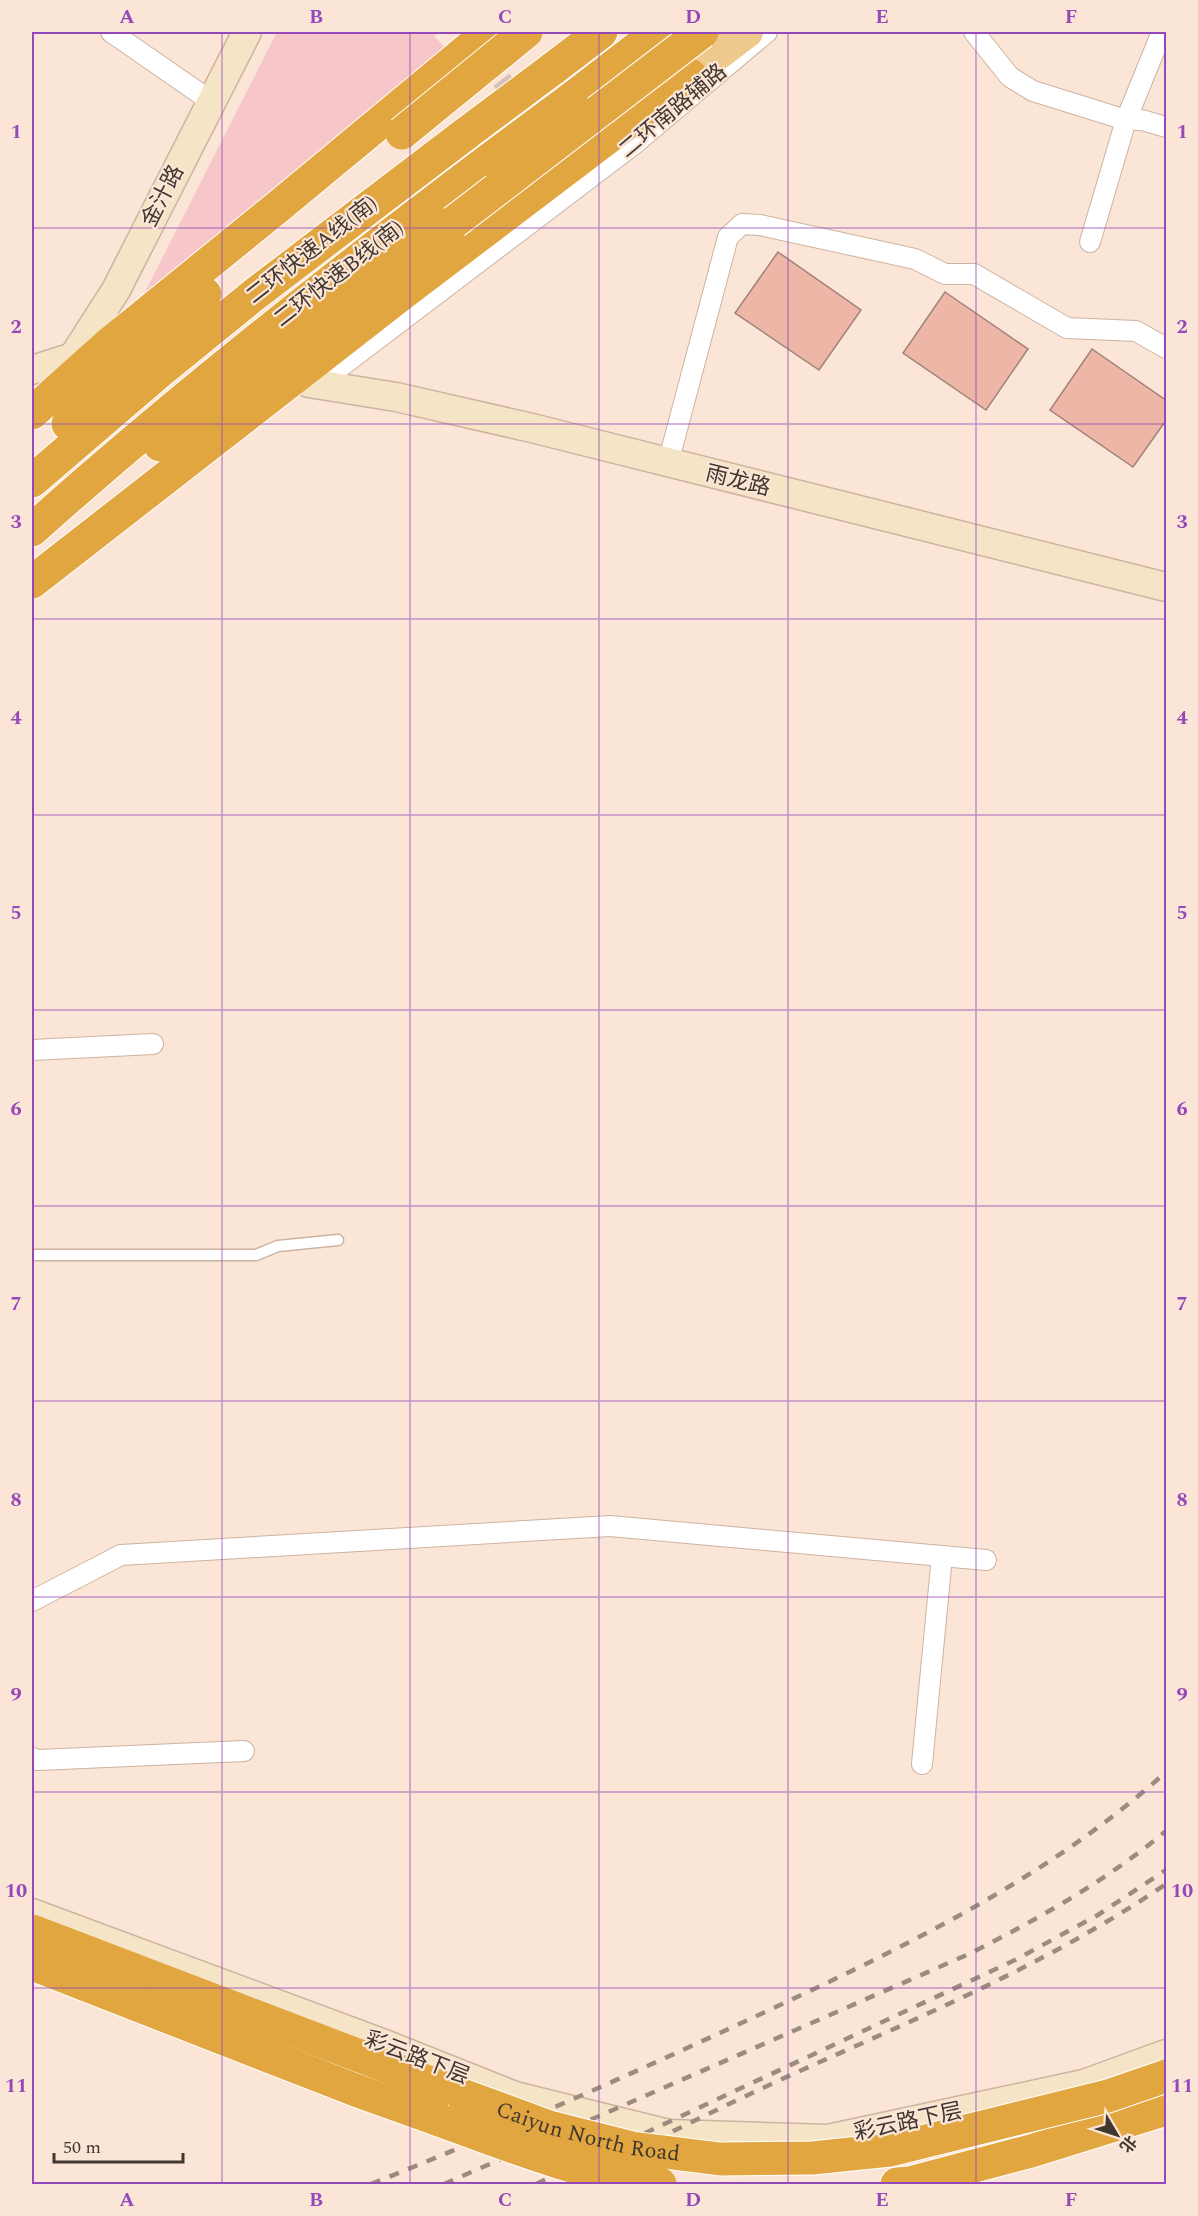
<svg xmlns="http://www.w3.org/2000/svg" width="1198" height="2216" viewBox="0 0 1198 2216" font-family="Spectral,'Noto Sans SC',serif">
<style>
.green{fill:#f7c6c8}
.building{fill:#edb6a7;stroke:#a0827a;stroke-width:1.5}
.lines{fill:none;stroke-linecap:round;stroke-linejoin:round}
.street-tunnel{stroke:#d6c2b5;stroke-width:20;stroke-dasharray:20 10;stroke-linecap:butt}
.lane-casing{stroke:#ceb3a1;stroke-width:13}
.street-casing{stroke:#ceb3a1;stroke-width:22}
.secondary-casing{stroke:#ceb3a1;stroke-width:31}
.primary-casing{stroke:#fff;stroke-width:34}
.highway-casing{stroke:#fff;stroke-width:35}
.lane{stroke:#fff;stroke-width:10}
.street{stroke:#fff;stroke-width:20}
.secondary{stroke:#f6e4c6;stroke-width:28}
.primary{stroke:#edca8c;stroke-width:32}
.highway{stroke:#e1a640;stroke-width:33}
.rail{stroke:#9c8c80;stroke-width:4.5;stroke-dasharray:10 10;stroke-linecap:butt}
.highway-bridge-casing{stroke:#fff;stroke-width:35;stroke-linecap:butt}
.highway-bridge{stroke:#e1a640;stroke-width:33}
.grid{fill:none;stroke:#9448ba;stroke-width:1.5;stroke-opacity:0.55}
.labels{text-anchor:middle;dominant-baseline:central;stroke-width:4.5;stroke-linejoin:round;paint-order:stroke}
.street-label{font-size:22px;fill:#41372f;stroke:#fbe5d6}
.neatline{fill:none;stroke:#9448ba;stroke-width:2}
.grid-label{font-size:20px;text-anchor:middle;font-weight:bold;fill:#9448ba}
</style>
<rect width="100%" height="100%" fill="#fbe5d6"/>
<polygon class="green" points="277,32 440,32 434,36 449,52 143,296"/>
<g class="building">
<polygon points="778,252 861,310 819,370 735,313"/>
<polygon points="945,292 1028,349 986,410 903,353"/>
<polygon points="1092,349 1167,401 1167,419 1133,467 1050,410"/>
</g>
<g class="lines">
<polyline class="street-tunnel" points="483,56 542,132"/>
<g class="lane-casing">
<polyline id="lane" points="32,1255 256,1255 278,1246 338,1240"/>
</g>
<g class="street-casing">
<g id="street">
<polyline points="111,32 202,95"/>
<polyline points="974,32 1010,77 1033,91 1126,120 1142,120 1166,127"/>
<polyline points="1090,242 1126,120 1162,32"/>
<polyline points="318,384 633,145 767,32"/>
<polyline points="668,463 728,237 742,224 760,225 915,259 945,274 974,274 1067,328 1136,331 1166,348"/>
<polyline points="32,1050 153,1044"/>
<polyline points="32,1601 121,1555 610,1526 986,1560"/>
<polyline points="32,1758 38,1760 244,1751"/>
<polyline points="922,1764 942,1556"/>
</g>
</g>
<g class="secondary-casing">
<g id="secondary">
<polyline points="73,357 116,290 247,32"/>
<polyline points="32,370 73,357 82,358"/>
<polyline points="309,383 396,397 532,428 1166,587"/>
<polyline points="32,1913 382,2043 515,2096 669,2134 828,2139 1084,2084 1166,2054"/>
</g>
</g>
<g class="primary-casing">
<polyline id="primary" points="690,75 747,32"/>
</g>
<g class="highway-casing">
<g id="highway">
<polyline points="551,70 601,32"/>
<polyline points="571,99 658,32"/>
<polyline points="32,413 109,344 279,206 489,32"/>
<polyline points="68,424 160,333 205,294"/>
<polyline points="160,445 454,222"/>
<polyline points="32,481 159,372 255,294 468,132"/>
<path d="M 32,530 C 178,399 332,278 489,160"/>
<polyline points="32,582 403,293 690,75"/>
<polyline points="32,1931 462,2095"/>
<polyline points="32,1964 358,2091 442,2121"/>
<polyline points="897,2184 910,2183 1031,2151 1166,2109"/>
</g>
</g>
<use href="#lane" class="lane"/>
<use href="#street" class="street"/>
<use href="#secondary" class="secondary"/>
<use href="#primary" class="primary"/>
<use href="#highway" class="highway"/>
<g class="rail">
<path d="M 371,2184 C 499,2133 625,2077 750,2019 C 896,1951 1045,1881 1166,1772"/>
<path d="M 444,2184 L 969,1954 C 1038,1919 1106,1881 1166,1831"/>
<polyline points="536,2184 1015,1960 1098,1915 1166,1870"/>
<path d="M 565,2184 C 644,2146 722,2106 802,2070 C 927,2014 1053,1961 1166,1884"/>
</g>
<g class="highway-bridge-casing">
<g id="highway-bridge">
<polyline points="468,132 551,70"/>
<polyline points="402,133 526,32"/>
<polyline points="489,160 571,99"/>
<polyline points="454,222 702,32"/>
<path id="s1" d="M 462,2095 L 549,2127 L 632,2148 L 720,2159 L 812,2158 L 890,2150 L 1108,2096 L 1166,2076"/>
<path d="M 442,2121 C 513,2147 585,2176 660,2184"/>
</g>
</g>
<use href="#highway-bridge" class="highway-bridge"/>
</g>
<path class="grid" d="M 222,32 L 222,2184M 410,32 L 410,2184M 599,32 L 599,2184M 788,32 L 788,2184M 976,32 L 976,2184M 32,228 L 1166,228M 32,424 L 1166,424M 32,619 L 1166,619M 32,815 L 1166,815M 32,1010 L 1166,1010M 32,1206 L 1166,1206M 32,1401 L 1166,1401M 32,1597 L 1166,1597M 32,1792 L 1166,1792M 32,1988 L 1166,1988"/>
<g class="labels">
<g class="street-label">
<text transform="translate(673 111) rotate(-40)">二环南路辅路</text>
<text transform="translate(163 196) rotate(-63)">金汁路</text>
<text transform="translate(312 250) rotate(-38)">二环快速A线(南)</text>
<text transform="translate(339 274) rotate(-38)">二环快速B线(南)</text>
<text transform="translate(738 481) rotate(14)">雨龙路</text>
<text transform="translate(417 2058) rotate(21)">彩云路下层</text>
<text transform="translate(908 2122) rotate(-12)">彩云路下层</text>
<text stroke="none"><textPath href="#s1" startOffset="132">Caiyun North Road</textPath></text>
</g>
</g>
<rect width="1198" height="2216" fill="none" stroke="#fbe5d6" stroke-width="66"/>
<g transform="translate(1117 2135) rotate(129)" stroke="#fbe5d6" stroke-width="4.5" paint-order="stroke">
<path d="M0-4.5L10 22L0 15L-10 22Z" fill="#41372f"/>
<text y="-9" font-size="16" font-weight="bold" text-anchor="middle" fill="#41372f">北</text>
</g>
<path d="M54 2153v9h129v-9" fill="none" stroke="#41372f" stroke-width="3"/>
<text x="63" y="2153" font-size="18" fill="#41372f" stroke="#fbe5d6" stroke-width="4.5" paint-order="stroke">50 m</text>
<rect x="33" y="33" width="1132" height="2150" class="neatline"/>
<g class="grid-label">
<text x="127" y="23">A</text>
<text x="316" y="23">B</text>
<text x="505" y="23">C</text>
<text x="693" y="23">D</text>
<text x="882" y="23">E</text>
<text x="1071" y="23">F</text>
<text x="16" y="138">1</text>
<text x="1182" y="138">1</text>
<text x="16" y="333">2</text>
<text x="1182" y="333">2</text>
<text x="16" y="528">3</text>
<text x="1182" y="528">3</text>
<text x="16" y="724">4</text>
<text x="1182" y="724">4</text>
<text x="16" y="919">5</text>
<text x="1182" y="919">5</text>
<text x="16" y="1115">6</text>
<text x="1182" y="1115">6</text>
<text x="16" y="1310">7</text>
<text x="1182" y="1310">7</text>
<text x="16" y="1506">8</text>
<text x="1182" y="1506">8</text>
<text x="16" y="1701">9</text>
<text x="1182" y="1701">9</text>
<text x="16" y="1897">10</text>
<text x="1182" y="1897">10</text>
<text x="16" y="2092">11</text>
<text x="1182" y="2092">11</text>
<text x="127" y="2206">A</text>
<text x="316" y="2206">B</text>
<text x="505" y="2206">C</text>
<text x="693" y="2206">D</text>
<text x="882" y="2206">E</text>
<text x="1071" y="2206">F</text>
</g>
</svg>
